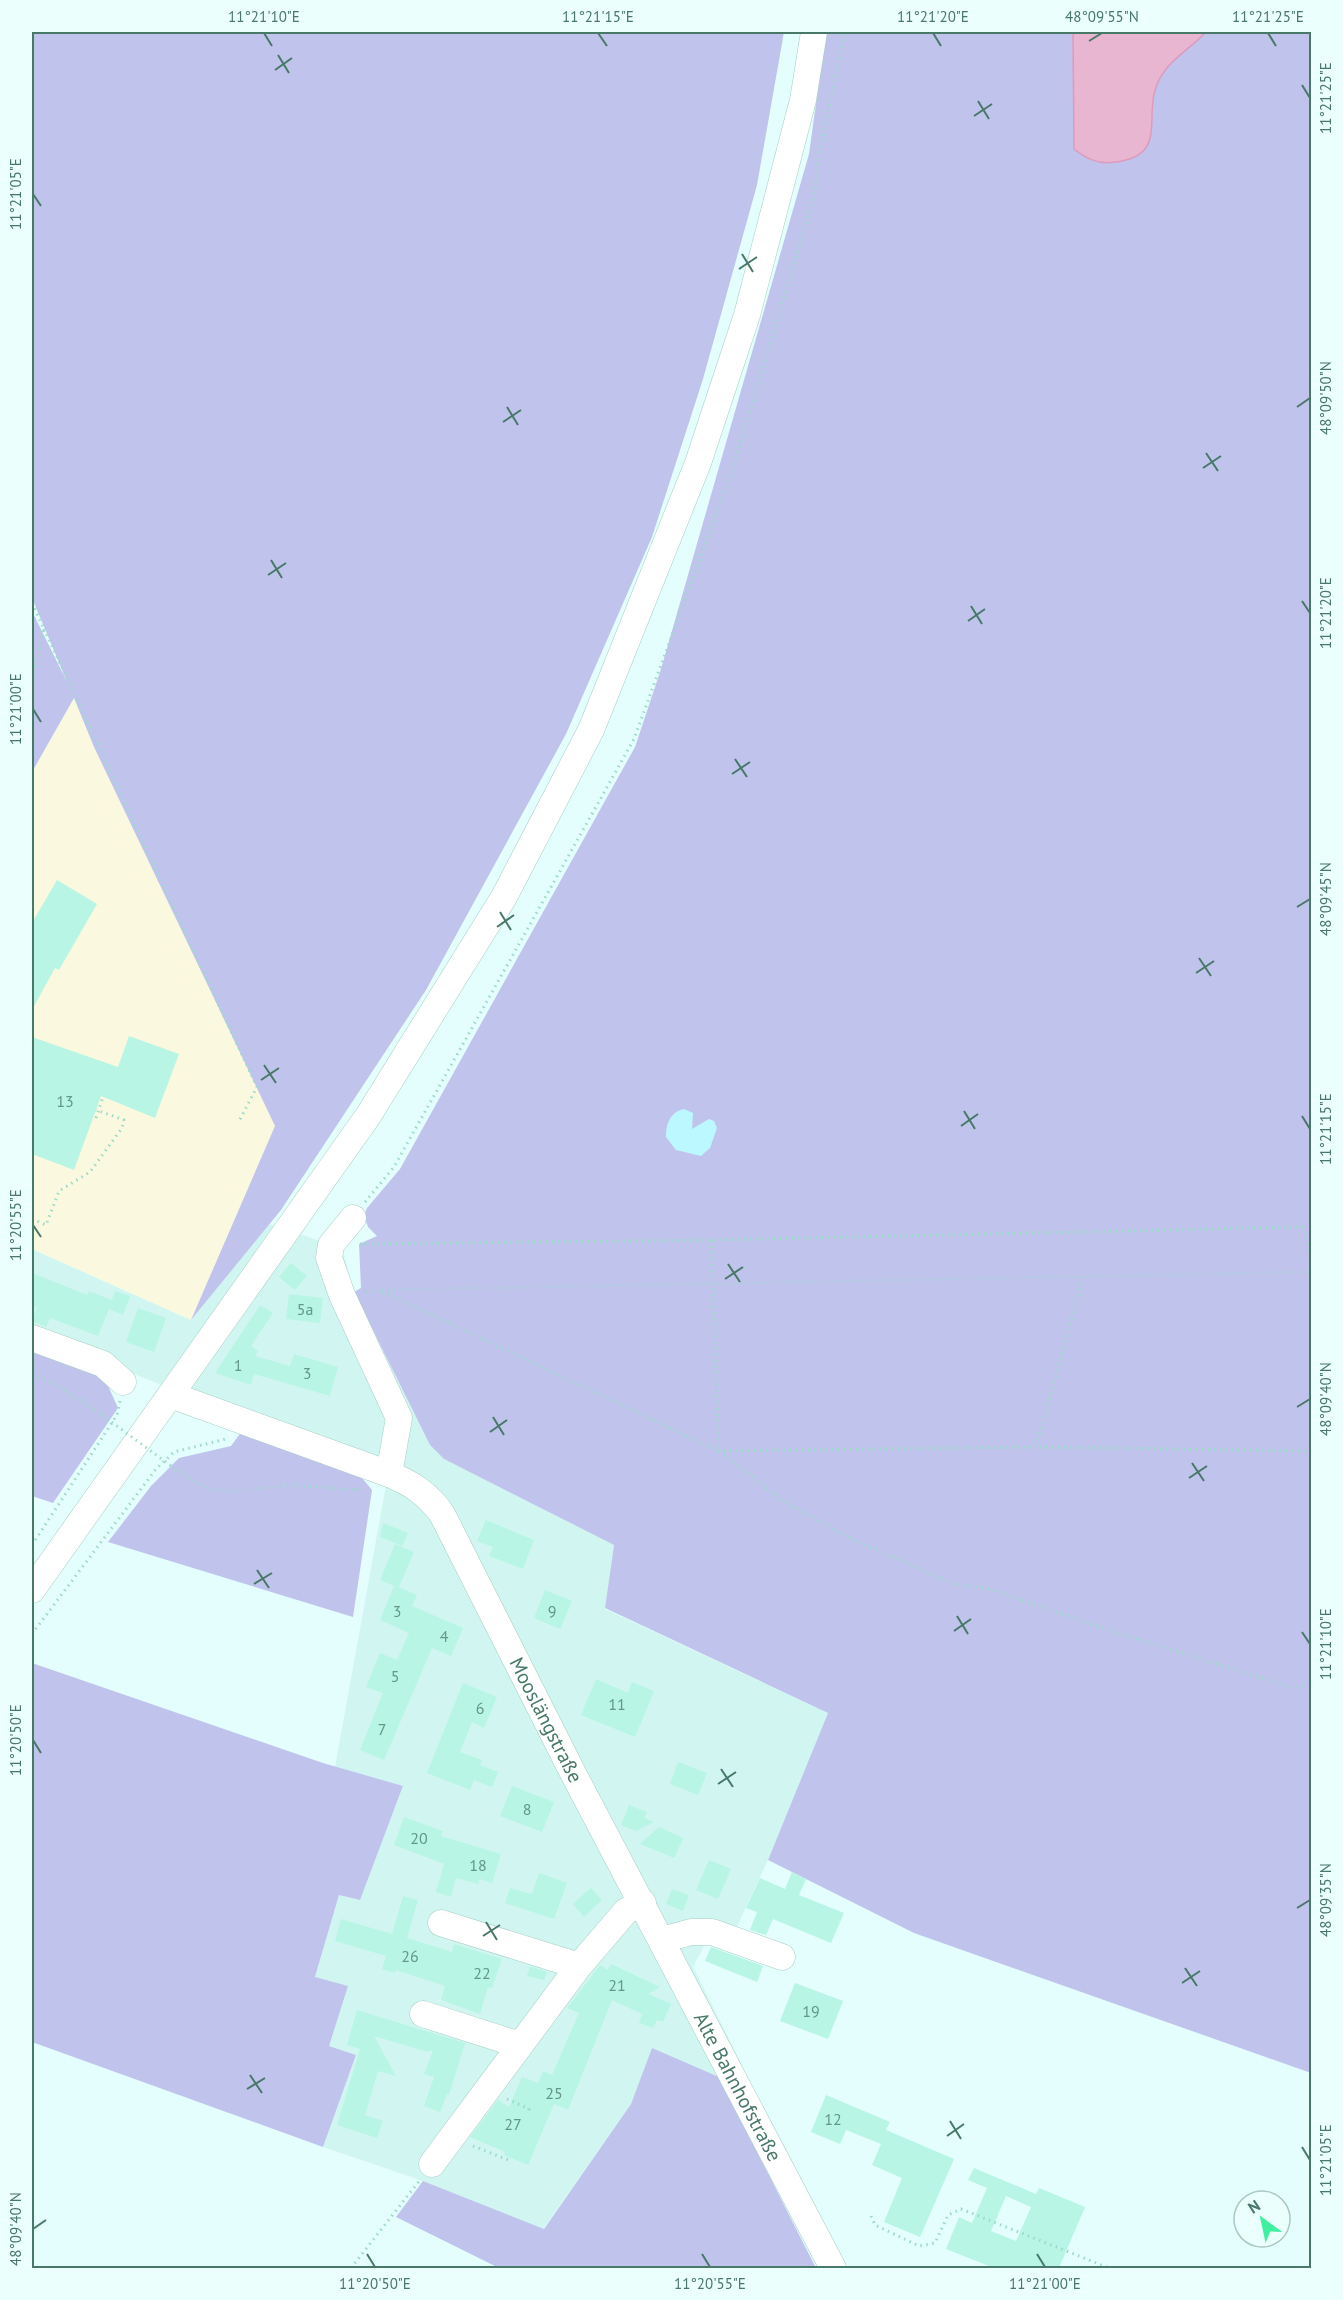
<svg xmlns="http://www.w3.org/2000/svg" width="1343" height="2300" viewBox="0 0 1343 2300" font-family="'PT Sans',sans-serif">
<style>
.residential{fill:#d1f6f1}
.education{fill:#faf9e0}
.green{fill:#c0c4ed}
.sand{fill:#bcf8ff}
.water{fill:#e9b6d1;stroke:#dc9bbd;stroke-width:1.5}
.building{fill:#b8f5e4;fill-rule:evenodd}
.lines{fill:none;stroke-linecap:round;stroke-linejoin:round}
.minor-casing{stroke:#a6cec4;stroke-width:27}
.path{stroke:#9bdac8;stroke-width:3;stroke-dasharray:1.5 4.5;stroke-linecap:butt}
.minor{stroke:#fff;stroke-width:26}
.path-bridge{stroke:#9bdac8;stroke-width:3;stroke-dasharray:1.5 4.5;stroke-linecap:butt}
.ticks{fill:none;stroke:#477868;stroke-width:2}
.labels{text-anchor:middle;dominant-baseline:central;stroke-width:4.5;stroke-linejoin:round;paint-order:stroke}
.number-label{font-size:16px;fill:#639787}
.street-label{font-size:20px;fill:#477868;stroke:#ebfffd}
.neatline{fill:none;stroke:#477868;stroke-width:2}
.ticks-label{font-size:15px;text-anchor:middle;fill:#477868}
</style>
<rect width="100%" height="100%" fill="#e3fefc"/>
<polygon class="residential" points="269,1224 342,1248 354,1292 430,1445 444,1459 614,1545 605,1609 828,1713 768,1860 734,1933 712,1932 693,1967 742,2065 719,2077 652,2049 631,2104 543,2229 423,2181 323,2147 356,2055 329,2046 315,1978 339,1895 359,1900 403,1787 335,1767 388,1474 32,1334 32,1249 191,1320"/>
<polygon class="education" points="74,698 94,747 276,1126 191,1320 32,1249 32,772"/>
<g class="green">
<polygon points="32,32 784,32 757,185 703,379 652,537 566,734 426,990 281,1210 191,1320 275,1126 94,747 74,698 32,772 32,611 67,682 32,598"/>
<polygon points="826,32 1311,32 1311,2073 914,1933 768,1860 828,1713 605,1608 614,1545 444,1459 430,1445 354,1292 361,1288 359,1244 377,1236 368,1227 364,1216 367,1208 400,1169 635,747 661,669 809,154"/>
<polygon points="32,1339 100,1368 118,1408 53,1503 32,1496"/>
<polygon points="242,1431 357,1472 372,1490 353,1617 108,1542 151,1486 179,1458 231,1446"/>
<polygon points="32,1663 323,1763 403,1786 360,1900 339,1895 315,1977 348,1986 329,2046 356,2055 323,2147 32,2042"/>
<polygon points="652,2048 719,2077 816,2268 499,2268 396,2217 423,2181 544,2229 631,2104"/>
</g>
<path class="sand" d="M 684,1109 L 693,1113 L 692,1129 L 709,1119 L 714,1121 L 717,1128 L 710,1148 L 701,1156 L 676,1150 L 666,1137 C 666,1124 670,1112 684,1109 Z"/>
<path class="water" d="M 1073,32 L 1206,32 C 1190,49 1170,59 1159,80 C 1141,115 1171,155 1115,162 C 1099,165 1086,159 1074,149 Z"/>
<g class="building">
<polygon points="57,880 97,904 59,970 55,968 32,1010 32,923"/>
<polygon points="129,1036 179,1054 155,1118 101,1096 74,1170 32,1154 32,1037 118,1067"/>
<polygon points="291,1263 307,1276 295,1290 279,1277"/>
<polygon points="32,1273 87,1295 89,1291 112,1300 115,1291 130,1296 123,1315 109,1309 112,1301 98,1336 50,1318 46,1327 32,1321 37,1307 32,1305"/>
<polygon points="289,1294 323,1298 320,1323 286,1319"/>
<polygon points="260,1305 273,1313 251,1346 258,1351 255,1356 290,1366 294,1354 338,1367 330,1396 254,1374 251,1385 215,1373"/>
<polygon points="138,1308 166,1318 154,1352 126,1342"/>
<polygon points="486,1520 534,1540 523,1569 489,1556 493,1547 477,1541"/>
<polygon points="383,1523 408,1533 402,1546 380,1537"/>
<polygon points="395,1544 414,1552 399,1587 417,1595 412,1606 463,1628 451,1656 432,1648 384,1760 360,1750 383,1693 366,1687 380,1653 397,1660 409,1633 380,1620 394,1586 380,1580"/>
<polygon points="545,1590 572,1601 560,1629 534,1618"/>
<polygon points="596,1679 628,1693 632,1682 654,1691 635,1737 581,1715"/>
<polygon points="463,1683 497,1697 484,1728 472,1722 460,1752 482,1760 480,1765 498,1772 492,1787 474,1780 470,1790 427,1773"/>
<polygon points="678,1762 707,1773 698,1795 670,1784"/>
<polygon points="512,1786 554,1802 542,1832 500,1816"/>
<polygon points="629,1805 647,1812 644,1818 654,1822 636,1831 621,1825"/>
<polygon points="404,1817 443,1831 441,1836 501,1854 492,1883 480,1879 478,1884 456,1878 451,1897 436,1892 444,1864 394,1845"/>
<polygon points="659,1827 683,1838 674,1858 640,1844"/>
<polygon points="709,1860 731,1869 718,1899 696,1890"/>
<polygon points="792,1872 806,1879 799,1895 844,1913 831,1943 773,1919 766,1935 750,1930 757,1912 746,1908 760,1878 785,1889"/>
<polygon points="539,1873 567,1883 554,1919 505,1903 510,1888 532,1894"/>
<polygon points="591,1888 602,1900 584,1917 573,1904"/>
<polygon points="672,1889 689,1895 683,1911 666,1904"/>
<polygon points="403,1896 418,1900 407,1938 452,1952 454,1944 502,1959 492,1988 488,1987 480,2014 441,2000 445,1986 396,1970 395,1973 382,1969 386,1956 335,1941 341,1919 392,1934"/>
<polygon points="711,1947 763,1966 757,1982 705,1961"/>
<polygon points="611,1964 660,1987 648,1994 671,2004 663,2022 657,2020 653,2028 639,2023 642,2014 612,2000 568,2110 554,2104 528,2165 504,2155 505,2152 470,2137 498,2100 509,2107 522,2077 538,2083 543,2071 552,2075 579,2013 567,2008 600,1965 608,1970"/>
<polygon points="530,1966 547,1972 544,1980 527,1976"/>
<polygon points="795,1983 843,2001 828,2039 780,2021"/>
<polygon points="357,2010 465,2043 449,2095 447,2094 440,2112 424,2106 434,2077 424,2074 433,2050 428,2052 374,2036 396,2076 378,2071 365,2115 383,2121 377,2138 337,2125 360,2049 347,2045"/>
<polygon points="826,2095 890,2122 886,2130 954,2159 920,2237 884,2222 902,2178 872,2165 881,2144 846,2130 840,2144 811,2132"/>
<path d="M 974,2168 L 1036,2194 L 1039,2188 L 1085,2207 L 1059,2268 L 994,2268 L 946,2249 L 959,2217 L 972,2223 L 987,2188 L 968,2180 ZM 1006,2196 L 1031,2207 L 1016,2241 L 991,2231 Z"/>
</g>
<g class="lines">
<g class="minor-casing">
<g id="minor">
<polyline points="353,1218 331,1245 329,1258 342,1295 399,1418 389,1474"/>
<polyline points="32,1338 103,1364 123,1382"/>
<path id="s1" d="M 171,1395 L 389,1474 C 411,1483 428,1494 442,1514 L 575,1777 L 833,2268"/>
<polyline points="32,1590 368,1116 504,897 591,730 698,463 747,315 803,100 814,32"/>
<polyline points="441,1923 579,1966"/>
<polyline points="662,1940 691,1932 712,1932 782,1957"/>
<polyline points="423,2014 520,2045"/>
<polyline points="432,2164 579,1966 626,1911 643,1903"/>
</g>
</g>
<g class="path">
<polyline points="32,603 44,629 32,681"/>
<polyline points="44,629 257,1087 238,1123"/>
<polyline points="96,1118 103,1097"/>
<polyline points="365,1202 394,1167 634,739 732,471 815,193 817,165 845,32"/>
<polyline points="32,1219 46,1225 59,1191 90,1172 122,1128 124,1120 96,1110"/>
<polyline points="711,1240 719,1451 1036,1447"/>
<polyline points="360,1244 711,1240 1303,1227 1312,1261"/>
<polyline points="1083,1277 1036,1447 1312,1451"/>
<polyline points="381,1290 1312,1272"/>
<polyline points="365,1292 379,1290 719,1451 786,1503 852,1539 952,1583 986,1588 1115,1632 1291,1687 1303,1686 1312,1678"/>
<polyline points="32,1374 55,1384 102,1415"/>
<polyline points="178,1471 206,1489 240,1491 290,1485 358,1490 362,1487"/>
<polyline points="32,1545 117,1415 120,1401"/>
<polyline points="32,1634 156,1469 174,1452 226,1439"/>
<polyline points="507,2099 529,2109 527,2112"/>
<polyline points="473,2146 511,2161"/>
<polyline points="871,2216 875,2225 919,2246 935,2243 948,2215 961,2209 1109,2268"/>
<polyline points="351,2268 420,2180"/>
</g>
<use href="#minor" class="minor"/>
<polyline class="path-bridge" points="102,1415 178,1471"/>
</g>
<path class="ticks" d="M 264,33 L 272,46M 598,33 L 607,46M 933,33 L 941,46M 1268,33 L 1276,46M 1089,41 L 1102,33M 278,55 L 289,73M 275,70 L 292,58M 1302,85 L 1310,98M 978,101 L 989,119M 974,116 L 992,104M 33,194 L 41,206M 742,254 L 753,272M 739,269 L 757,257M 507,407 L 518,425M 1297,407 L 1310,398M 503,422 L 521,410M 1206,453 L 1218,471M 1203,468 L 1221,456M 271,560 L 282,578M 268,575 L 286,563M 1302,601 L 1310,613M 971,606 L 982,624M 968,621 L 985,609M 33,709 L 41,722M 735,759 L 747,777M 732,774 L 750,762M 1297,907 L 1310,899M 500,912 L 511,930M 497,927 L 514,915M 1199,958 L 1211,976M 1196,973 L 1214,961M 264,1065 L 276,1083M 261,1080 L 279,1068M 964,1111 L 975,1129M 1302,1116 L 1310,1129M 961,1126 L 978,1114M 33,1225 L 41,1237M 728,1264 L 740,1282M 725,1279 L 743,1267M 1297,1407 L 1310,1399M 493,1417 L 504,1435M 490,1432 L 507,1420M 1192,1463 L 1204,1481M 1189,1478 L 1207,1466M 257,1570 L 269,1588M 254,1584 L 272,1573M 957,1616 L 968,1634M 954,1631 L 971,1619M 1302,1632 L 1310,1644M 33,1740 L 41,1753M 721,1769 L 733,1787M 718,1784 L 736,1772M 1297,1908 L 1310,1900M 486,1922 L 497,1940M 483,1936 L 500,1925M 1185,1968 L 1197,1986M 1182,1983 L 1200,1971M 250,2075 L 262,2093M 247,2089 L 265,2078M 950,2121 L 961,2139M 947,2136 L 964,2124M 1302,2147 L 1310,2160M 33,2229 L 46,2220M 367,2254 L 375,2267M 702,2254 L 710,2267M 1037,2254 L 1045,2267"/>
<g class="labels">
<g class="number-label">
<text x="65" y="1101">13</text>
<text x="305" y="1309">5a</text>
<text x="238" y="1365">1</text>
<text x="307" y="1373">3</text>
<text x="397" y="1611">3</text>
<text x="552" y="1611">9</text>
<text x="444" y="1636">4</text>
<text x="395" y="1676">5</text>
<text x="617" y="1704">11</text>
<text x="480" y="1708">6</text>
<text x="382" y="1729">7</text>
<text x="527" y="1809">8</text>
<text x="419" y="1838">20</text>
<text x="478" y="1865">18</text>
<text x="410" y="1956">26</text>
<text x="482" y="1973">22</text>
<text x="617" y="1985">21</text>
<text x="811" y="2011">19</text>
<text x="554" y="2093">25</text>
<text x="833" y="2119">12</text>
<text x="513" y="2124">27</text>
</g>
<g class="street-label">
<text stroke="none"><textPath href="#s1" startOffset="530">Mooslängstraße</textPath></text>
<text stroke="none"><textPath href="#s1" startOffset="944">Alte Bahnhofstraße</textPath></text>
</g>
</g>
<rect width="1343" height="2300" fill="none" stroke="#ebfffd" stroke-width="66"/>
<g transform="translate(1262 2219) rotate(327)"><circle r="28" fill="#ebfffd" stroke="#a9c9c1" stroke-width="1.5"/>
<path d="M0-4.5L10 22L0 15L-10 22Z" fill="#3ff19f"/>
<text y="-9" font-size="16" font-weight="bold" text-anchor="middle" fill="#477868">N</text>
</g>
<rect x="33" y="33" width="1277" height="2234" class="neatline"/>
<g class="ticks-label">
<text x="264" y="22">11°21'10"E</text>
<text x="598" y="22">11°21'15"E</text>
<text x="933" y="22">11°21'20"E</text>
<text x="1102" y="22">48°09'55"N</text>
<text x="1268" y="22">11°21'25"E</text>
<text transform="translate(1326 98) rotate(-90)" y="5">11°21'25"E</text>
<text transform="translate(16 194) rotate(-90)" y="5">11°21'05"E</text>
<text transform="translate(1326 398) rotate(-90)" y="5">48°09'50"N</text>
<text transform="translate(1326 613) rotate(-90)" y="5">11°21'20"E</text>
<text transform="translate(16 709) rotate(-90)" y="5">11°21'00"E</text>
<text transform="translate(1326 899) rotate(-90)" y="5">48°09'45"N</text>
<text transform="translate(1326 1129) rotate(-90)" y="5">11°21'15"E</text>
<text transform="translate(16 1225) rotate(-90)" y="5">11°20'55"E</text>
<text transform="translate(1326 1399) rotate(-90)" y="5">48°09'40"N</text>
<text transform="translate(1326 1644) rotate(-90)" y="5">11°21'10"E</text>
<text transform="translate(16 1740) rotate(-90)" y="5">11°20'50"E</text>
<text transform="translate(1326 1900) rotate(-90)" y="5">48°09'35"N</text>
<text transform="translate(1326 2160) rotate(-90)" y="5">11°21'05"E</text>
<text transform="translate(16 2229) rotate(-90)" y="5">48°09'40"N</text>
<text x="375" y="2289">11°20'50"E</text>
<text x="710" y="2289">11°20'55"E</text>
<text x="1045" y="2289">11°21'00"E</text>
</g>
</svg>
